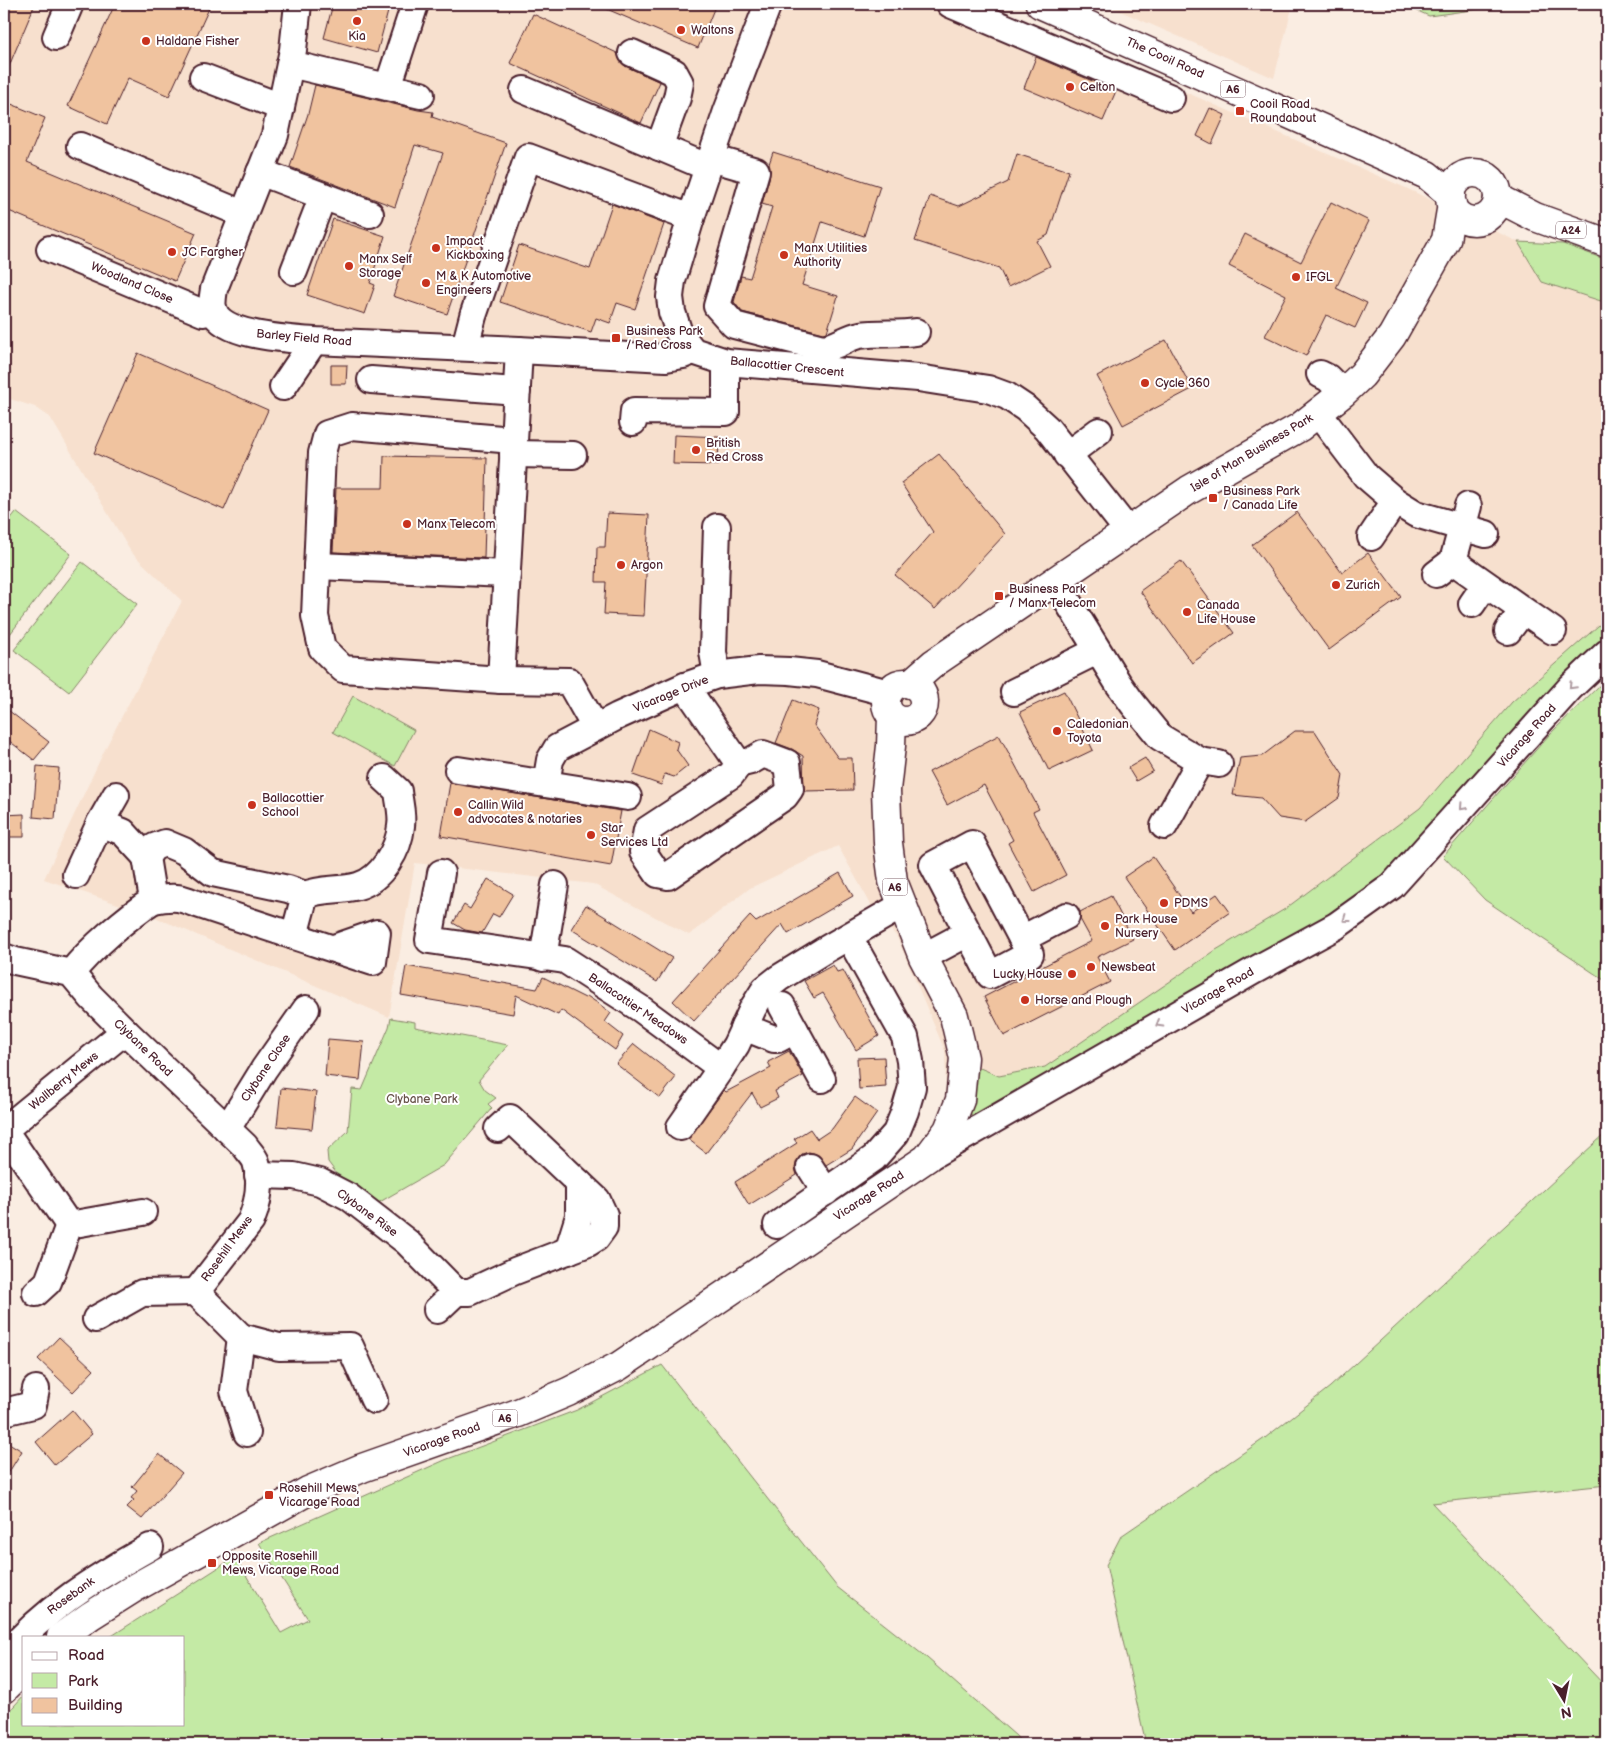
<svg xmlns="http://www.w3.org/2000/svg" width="1611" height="1748" viewBox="0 0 1611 1748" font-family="'Balsamiq Sans',sans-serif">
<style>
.built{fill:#f7e0ce}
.green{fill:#c4eaa5;stroke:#878468}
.building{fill:#f0c39f;stroke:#4a1f2b}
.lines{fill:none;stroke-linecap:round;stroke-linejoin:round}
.minor-casing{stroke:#4a1f2b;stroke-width:30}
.major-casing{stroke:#4a1f2b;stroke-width:31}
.highway-casing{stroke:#4a1f2b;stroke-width:31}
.minor{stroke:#fff;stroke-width:26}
.major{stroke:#fff;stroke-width:28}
.highway{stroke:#fff;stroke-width:28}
.oneway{stroke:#ae9aa0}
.poi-dot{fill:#c8321e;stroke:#fff;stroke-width:2}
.labels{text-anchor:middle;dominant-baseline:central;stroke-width:4;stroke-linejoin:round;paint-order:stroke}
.shield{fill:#fff;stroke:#80626b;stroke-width:1}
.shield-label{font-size:11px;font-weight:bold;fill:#4a1f2b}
.poi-label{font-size:12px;fill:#4a1f2b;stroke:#fff;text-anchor:start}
.street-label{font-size:12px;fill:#4a1f2b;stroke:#fff}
.park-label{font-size:12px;fill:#68524a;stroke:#fff}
</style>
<rect width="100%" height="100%" fill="#faede2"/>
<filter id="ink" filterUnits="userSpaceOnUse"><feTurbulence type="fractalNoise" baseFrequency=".02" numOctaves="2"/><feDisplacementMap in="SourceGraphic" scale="10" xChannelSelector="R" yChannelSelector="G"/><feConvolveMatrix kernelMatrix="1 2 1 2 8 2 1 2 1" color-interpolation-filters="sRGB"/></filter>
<g filter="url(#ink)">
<g class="built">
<polygon points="4,4 983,4 1406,188 1518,242 1542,282 1607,303 1607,618 1512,702 1420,808 1285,909 1216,950 1045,1067 999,1076 941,1120 946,1091 945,1051 897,937 874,910 838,846 750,888 689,935 593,884 415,863 389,1017 150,915 44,879 106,747 182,601 131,552 50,417 35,407 4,397"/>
<polygon points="1104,4 1293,4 1274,78"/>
</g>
<g class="green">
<polygon points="1402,4 1515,4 1429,16"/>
<polygon points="1518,242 1563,244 1607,260 1607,303 1542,282"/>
<polygon points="16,512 71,554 4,642 4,527"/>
<polygon points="82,562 137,604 69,692 14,650"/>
<polygon points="1607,618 1607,642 1371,890 1072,1064 975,1117 967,1112 972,1077 980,1068 999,1076 1045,1067 1216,950 1285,909 1420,808 1512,702"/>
<polygon points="1607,678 1607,982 1485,900 1443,856 1549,735"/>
<polygon points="353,696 414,730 395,766 333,732"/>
<polygon points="391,1018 415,1022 415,1027 508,1045 479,1080 485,1090 496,1098 488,1104 492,1108 444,1165 378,1203 337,1174 328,1162 327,1151 348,1131 352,1089 362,1090 389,1027"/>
<polygon points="1607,1132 1607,1485 1432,1503 1607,1688 1607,1744 1146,1744 1106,1565 1121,1536 1265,1438 1330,1387"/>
<polygon points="662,1365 837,1587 927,1658 1016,1736 1023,1744 4,1744 4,1717 24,1695 24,1724 184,1724 184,1637 110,1637 235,1557 281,1633 308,1619 259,1543 445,1460 577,1410"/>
</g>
<g class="building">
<polygon points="4,4 35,4 4,78"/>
<polygon points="115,4 211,4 169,96 128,78 107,124 68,106"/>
<polygon points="333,4 390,4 377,53 324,38"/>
<polygon points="595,4 716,4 698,48"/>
<polygon points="533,14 617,53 620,61 625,66 660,82 641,123 510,63"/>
<polygon points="1036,57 1116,91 1103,121 1024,88"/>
<polygon points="315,85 418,110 433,112 432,117 506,143 447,314 393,296 443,153 415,145 395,207 290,167 308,114"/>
<polygon points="4,101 45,118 27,162 196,233 175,281 4,209"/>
<polygon points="1210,108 1225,115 1212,144 1197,136"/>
<polygon points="773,152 880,186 864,236 822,222 802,285 838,296 827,332 824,333 742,312 734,302 741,276 750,278 772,207 762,204 770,175 769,164"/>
<polygon points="1017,154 1069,171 1048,235 1037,241 1050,266 1008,287 999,268 915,241 930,196 959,206 1008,182"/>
<polygon points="1331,202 1369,221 1336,288 1367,303 1355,328 1326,315 1306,356 1265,336 1286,295 1229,266 1245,234 1301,262"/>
<polygon points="612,204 664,224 635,309 617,303 610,323 596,318 591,332 500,302 519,245 590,269"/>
<polygon points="333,219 385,236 370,283 375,285 365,314 307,295"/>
<polygon points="1166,340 1192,389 1123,425 1097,376"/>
<polygon points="138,353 268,410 224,510 94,453"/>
<polygon points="331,365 347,365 346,384 331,384"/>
<polygon points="674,435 719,437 718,465 673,464"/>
<polygon points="939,454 1005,534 935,609 895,575 933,532 901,483"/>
<polygon points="384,456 487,458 484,558 333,552 336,488 383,488"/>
<polygon points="1297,512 1342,573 1368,553 1401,597 1329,650 1252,545"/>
<polygon points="607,513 649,515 644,616 604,614 606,582 596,582 597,547 605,547"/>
<polygon points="1181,561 1234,633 1192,663 1140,591"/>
<polygon points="1064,691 1093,750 1049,771 1020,712"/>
<polygon points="793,700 819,710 814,725 838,758 852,758 853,790 804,791 803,756 792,749 776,743"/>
<polygon points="4,707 49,742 34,760 4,737"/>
<polygon points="649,729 678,742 676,749 688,766 674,777 665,774 661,785 633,775"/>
<polygon points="1295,731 1315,731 1343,775 1339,798 1305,822 1279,818 1261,798 1233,795 1240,758 1262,756"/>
<polygon points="999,735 1039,809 1033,812 1066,875 1034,892 1008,843 1013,840 984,785 947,805 929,772"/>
<polygon points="1145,758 1153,771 1136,781 1128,768"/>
<polygon points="37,766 59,768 55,819 33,817"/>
<polygon points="450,783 621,811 611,866 441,836"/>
<polygon points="24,814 24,837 4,837 4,815"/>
<polygon points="1153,857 1191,912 1217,894 1230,912 1175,950 1124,877"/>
<polygon points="840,873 853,896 788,934 782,924 694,1021 673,1001 750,916 756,922"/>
<polygon points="488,879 513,894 499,917 493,914 482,933 465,930 453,923 464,905 470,909"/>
<polygon points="1111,896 1133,939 1097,957 1110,982 1004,1036 984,997 1092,941 1080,919 1080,912"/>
<polygon points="586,905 672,958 657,982 571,929"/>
<polygon points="833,965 837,972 843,970 879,1036 856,1050 823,993 814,998 804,981"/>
<polygon points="406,966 537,989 543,977 585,998 587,996 599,1004 611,1013 605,1022 623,1036 615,1050 561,1010 558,1015 516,995 513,1014 401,995"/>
<polygon points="328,1039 364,1042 360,1080 325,1076"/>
<polygon points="634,1044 676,1077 660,1098 616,1064"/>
<polygon points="789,1051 803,1076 775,1091 778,1098 760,1107 752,1093 706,1153 688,1139 724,1090 726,1092 771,1068 768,1062"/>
<polygon points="884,1057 886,1087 859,1089 857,1058"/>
<polygon points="281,1088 316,1092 312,1129 277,1126"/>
<polygon points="855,1097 877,1113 852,1149 826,1165 816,1154 809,1152 802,1154 797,1161 795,1168 797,1175 749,1205 735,1182 797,1143 794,1139 810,1129 817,1139 832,1129"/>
<polygon points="59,1337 94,1370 73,1392 38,1359"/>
<polygon points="72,1410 92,1434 55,1465 36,1442"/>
<polygon points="4,1440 22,1451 4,1480"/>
<polygon points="159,1454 182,1473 142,1519 127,1507 134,1500 131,1498 137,1491 132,1487"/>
</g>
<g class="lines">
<g class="minor-casing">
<g id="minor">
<path d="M 298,4 L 293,50 L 275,135 L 214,289 C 213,296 211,305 214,312 C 226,337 290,339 314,341 L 519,350 L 666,358 L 683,355 L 693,351"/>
<polyline points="768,4 727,111 691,218 672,281 670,297 672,312 679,333 693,351 726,362 918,378 988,389 1007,396 1025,408 1047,428 1128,531"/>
<polyline points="950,4 1171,98"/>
<polyline points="56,37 70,4"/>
<polyline points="632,53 674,72 680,83 677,98 659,147"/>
<polyline points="290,64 421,95"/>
<polyline points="203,77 281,107"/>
<polyline points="388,87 415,4"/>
<polyline points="524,90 707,167"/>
<polyline points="80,146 243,214"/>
<path d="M 711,158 L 756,171 L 717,306 L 734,325 L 823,348 C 837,347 847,337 860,335 C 879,332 898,335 916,332"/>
<polyline points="260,172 370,214"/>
<polyline points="50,249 203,313 214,311"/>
<polyline points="294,271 323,196"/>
<polyline points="465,347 473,316 528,157 691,218"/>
<polyline points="1320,374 1328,378 1343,393"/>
<polyline points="371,380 517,391"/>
<polyline points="283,387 314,341"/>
<polyline points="1318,413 1366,476 1395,501 1416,514 1486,534"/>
<polyline points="633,422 634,411 726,412 726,362"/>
<polyline points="513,440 352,426 327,434 322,453 315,616 322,648 343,669 501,680 569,681 595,727"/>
<polyline points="513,454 573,455"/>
<polyline points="1067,455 1099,431"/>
<polyline points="1371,537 1395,501"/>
<polyline points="1453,561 1553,631"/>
<polyline points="317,566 507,574"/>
<polyline points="1436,574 1453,561 1468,506"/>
<polyline points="1055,581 1118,683 1133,704 1160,737 1200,761 1219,764"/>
<polyline points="1472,604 1485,585"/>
<polyline points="1508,631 1523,611"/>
<polyline points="717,675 713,652 717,527"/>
<polyline points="501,680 519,350"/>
<polyline points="685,686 739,764 731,775 647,830 643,852 658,874 668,876 785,796 790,789 787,763 763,754 751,761 739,764"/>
<polyline points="1014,692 1097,651"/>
<polyline points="458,770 628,797"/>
<polyline points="546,784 550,760 557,748 618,716 685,686 717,675 759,670 789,671 817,674 889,693"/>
<polyline points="100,823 123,832 146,857"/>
<polyline points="1164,826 1200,761"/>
<polygon points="972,844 1030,954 990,975 933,865"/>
<path d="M 146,857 L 154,847 L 165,843 L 184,851 L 213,873 L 288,889 L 305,895 L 294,936 L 194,903 C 178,896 169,897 153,900"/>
<polyline points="441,873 429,940 565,960 641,1009 721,1068 736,1045 753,1008 765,989 779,978 823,951 901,906"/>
<polyline points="76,875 100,823 116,795"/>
<path d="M 305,895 C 322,888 340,891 358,886 C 382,879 399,849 401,826 C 403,815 399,802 398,791 L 384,778"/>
<polyline points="294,936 373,962 377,933 334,948"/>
<polyline points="1022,939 1066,916"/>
<path d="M 4,957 L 15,961 L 71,973 L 91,997 L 125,1031 L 245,1146 C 248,1151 254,1156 256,1162 C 262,1181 258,1203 251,1221 L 196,1292 L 241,1337 L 279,1347 L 350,1346 L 374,1400"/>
<polyline points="923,957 968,933"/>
<polyline points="543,958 555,885"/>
<path d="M 71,973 C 91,948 126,918 153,900 L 146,857"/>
<polyline points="782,1006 795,1030"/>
<polyline points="744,1027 774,1039 778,1039 795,1030 822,1079"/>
<polyline points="680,1127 721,1068"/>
<polyline points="227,1129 264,1069 306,1009"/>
<polyline points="927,1158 1255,970 1336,926 1392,886 1571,687 1607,653"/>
<polyline points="810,1167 826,1192"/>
<polyline points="258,1175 294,1176 320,1182 349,1197 407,1242 456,1292 470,1292 515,1271 588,1243 596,1238 604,1227 604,1215 597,1200 510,1118 498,1129"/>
<polyline points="69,1225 4,1130 125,1031"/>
<polyline points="777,1225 874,1158 896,1133 905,1111 912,1087 910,1061 905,1037 849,937"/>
<polyline points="568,1251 579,1216 579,1183"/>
<polyline points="36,1293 48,1282 69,1225 143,1212"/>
<polyline points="437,1310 456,1292"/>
<polyline points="96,1319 142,1293 196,1292"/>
<polyline points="241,1337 234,1391 247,1433"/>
<polyline points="4,1412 33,1405 36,1389"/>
<path d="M 4,1657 C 45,1608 95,1578 150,1547"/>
</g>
</g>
<g class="major-casing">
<polyline id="major" points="1498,198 1535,217 1607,243"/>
</g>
<g class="highway-casing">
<g id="highway">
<polyline points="1040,4 1427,175 1451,195"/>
<circle cx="1474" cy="197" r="24"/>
<circle cx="905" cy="702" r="19"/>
<polyline points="910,684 934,663 1189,490 1300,427 1343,393 1362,375 1392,336 1446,240 1452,204"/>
<polyline points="61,1637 90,1616 136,1587 308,1491 362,1468 518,1413 568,1392 619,1366 927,1158 948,1130 960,1100 964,1058 954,1016 923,957 893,881 888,843 886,790 891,746 892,716"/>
<polyline points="4,1689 24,1669"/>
</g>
</g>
<use href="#minor" class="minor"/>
<use href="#major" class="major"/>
<use href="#highway" class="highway"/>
</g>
<defs><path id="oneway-chevron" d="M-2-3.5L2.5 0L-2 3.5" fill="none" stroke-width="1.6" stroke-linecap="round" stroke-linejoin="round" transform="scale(1.25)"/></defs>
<g class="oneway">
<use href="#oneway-chevron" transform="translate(1572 686) rotate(135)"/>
<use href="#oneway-chevron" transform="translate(1463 807) rotate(132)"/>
<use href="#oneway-chevron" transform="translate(1346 919) rotate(144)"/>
<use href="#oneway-chevron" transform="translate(1159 1024) rotate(150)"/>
</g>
</g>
<g class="poi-dot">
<circle cx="357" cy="21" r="5"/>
<circle cx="681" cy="30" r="5"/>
<circle cx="146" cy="41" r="5"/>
<circle cx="1070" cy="87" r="5"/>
<rect x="1235" y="106" width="10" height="10" rx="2.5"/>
<circle cx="436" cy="248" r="5"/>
<circle cx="172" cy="252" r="5"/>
<circle cx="784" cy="255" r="5"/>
<circle cx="349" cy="266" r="5"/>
<circle cx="1296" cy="277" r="5"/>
<circle cx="426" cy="283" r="5"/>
<rect x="611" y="333" width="10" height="10" rx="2.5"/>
<circle cx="1145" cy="383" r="5"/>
<circle cx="696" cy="450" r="5"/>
<rect x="1208" y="493" width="10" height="10" rx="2.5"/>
<circle cx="407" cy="524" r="5"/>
<circle cx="621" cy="565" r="5"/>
<circle cx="1336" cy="585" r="5"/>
<rect x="994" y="591" width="10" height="10" rx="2.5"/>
<circle cx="1187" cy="612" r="5"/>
<circle cx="1057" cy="731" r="5"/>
<circle cx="252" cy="805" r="5"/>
<circle cx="458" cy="812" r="5"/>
<circle cx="591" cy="835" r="5"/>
<circle cx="1164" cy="903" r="5"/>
<circle cx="1105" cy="926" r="5"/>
<circle cx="1091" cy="967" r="5"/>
<circle cx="1072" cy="974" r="5"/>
<circle cx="1025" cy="1000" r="5"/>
<rect x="264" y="1490" width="10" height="10" rx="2.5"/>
<rect x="207" y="1558" width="10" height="10" rx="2.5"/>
</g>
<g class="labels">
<g class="shield">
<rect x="1220.5" y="80.5" width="25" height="17" rx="4"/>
<rect x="1556" y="221.5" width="30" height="17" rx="4"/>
<rect x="882.5" y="878.5" width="25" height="17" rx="4"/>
<rect x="492.5" y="1409.5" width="25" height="17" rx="4"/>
</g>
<g class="shield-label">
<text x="1233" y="89">A6</text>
<text x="1571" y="230">A24</text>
<text x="895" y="887">A6</text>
<text x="505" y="1418">A6</text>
</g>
<g class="poi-label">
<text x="691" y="30">Waltons</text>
<text x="357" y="36" text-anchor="middle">Kia</text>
<text x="156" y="41">Haldane Fisher</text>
<text x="1080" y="87">Celton</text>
<text x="1250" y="104">Cooil Road<tspan x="1250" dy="14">Roundabout</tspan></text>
<text x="446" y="241">Impact<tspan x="446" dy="14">Kickboxing</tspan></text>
<text x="794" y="248">Manx Utilities<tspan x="794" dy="14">Authority</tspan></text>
<text x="182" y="252">JC Fargher</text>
<text x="359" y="259">Manx Self<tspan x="359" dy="14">Storage</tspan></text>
<text x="436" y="276">M &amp; K Automotive<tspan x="436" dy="14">Engineers</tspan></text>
<text x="1306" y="277">IFGL</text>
<text x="626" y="331">Business Park<tspan x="626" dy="14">/ Red Cross</tspan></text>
<text x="1155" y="383">Cycle 360</text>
<text x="706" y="443">British<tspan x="706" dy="14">Red Cross</tspan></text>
<text x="1223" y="491">Business Park<tspan x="1223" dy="14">/ Canada Life</tspan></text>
<text x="417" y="524">Manx Telecom</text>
<text x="631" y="565">Argon</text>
<text x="1346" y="585">Zurich</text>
<text x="1009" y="589">Business Park<tspan x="1009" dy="14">/ Manx Telecom</tspan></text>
<text x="1197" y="605">Canada<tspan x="1197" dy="14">Life House</tspan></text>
<text x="1067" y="724">Caledonian<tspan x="1067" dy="14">Toyota</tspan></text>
<text x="262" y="798">Ballacottier<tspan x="262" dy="14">School</tspan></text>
<text x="468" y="805">Callin Wild<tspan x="468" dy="14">advocates &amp; notaries</tspan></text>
<text x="601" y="828">Star<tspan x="601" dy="14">Services Ltd</tspan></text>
<text x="1174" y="903">PDMS</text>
<text x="1115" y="919">Park House<tspan x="1115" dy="14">Nursery</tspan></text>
<text x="1101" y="967">Newsbeat</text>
<text x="1062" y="974" text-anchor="end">Lucky House</text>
<text x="1035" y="1000">Horse and Plough</text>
<text x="279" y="1488">Rosehill Mews,<tspan x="279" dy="14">Vicarage Road</tspan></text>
<text x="222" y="1556">Opposite Rosehill<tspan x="222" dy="14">Mews, Vicarage Road</tspan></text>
</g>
<g class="street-label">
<text transform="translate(1165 58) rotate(24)">The Cooil Road</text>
<text transform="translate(132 283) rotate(23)">Woodland Close</text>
<text transform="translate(304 338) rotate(5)">Barley Field Road</text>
<text transform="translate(787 367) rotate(6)">Ballacottier Crescent</text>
<text transform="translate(1252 453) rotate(-31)">Isle of Man Business Park</text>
<text transform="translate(671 694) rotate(-22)">Vicarage Drive</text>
<text transform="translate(1527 736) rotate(-48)">Vicarage Road</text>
<text transform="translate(1218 991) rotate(-30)">Vicarage Road</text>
<text transform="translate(638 1009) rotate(34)">Ballacottier Meadows</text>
<text transform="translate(143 1048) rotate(44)">Clybane Road</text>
<text transform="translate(266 1068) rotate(-56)">Clybane Close</text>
<text transform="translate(64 1081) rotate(-39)">Wallberry Mews</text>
<text transform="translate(869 1196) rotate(-33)">Vicarage Road</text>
<text transform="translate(367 1213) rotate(36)">Clybane Rise</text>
<text transform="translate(227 1249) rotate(-54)">Rosehill Mews</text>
<text transform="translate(442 1440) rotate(-20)">Vicarage Road</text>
<text transform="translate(71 1596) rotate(-36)">Rosebank</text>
</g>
<g class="park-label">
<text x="422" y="1099">Clybane Park</text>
</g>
</g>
<rect width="1611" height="1748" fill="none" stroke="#fff" stroke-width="20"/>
<rect x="10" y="10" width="1591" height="1728" fill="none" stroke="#4a1f2b" stroke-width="2" filter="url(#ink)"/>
<rect x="22" y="1636" width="162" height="90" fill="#ffffff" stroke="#b7a5aa"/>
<rect x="32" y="1652" width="25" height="8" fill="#ffffff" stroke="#b7a5aa"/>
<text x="68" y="1660" font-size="15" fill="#4a1f2b">Road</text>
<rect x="32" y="1673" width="25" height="15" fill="#c4eaa5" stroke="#b7a5aa"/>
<text x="68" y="1686" font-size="15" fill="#4a1f2b">Park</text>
<rect x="32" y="1698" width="25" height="15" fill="#f0c39f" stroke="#b7a5aa"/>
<text x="68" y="1710" font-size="15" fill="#4a1f2b">Building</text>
<g transform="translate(1564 1700) rotate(170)" stroke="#ffffff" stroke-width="4" paint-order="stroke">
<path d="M0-4L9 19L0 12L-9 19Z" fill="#4a1f2b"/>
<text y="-8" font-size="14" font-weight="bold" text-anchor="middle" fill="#4a1f2b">N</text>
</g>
</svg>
